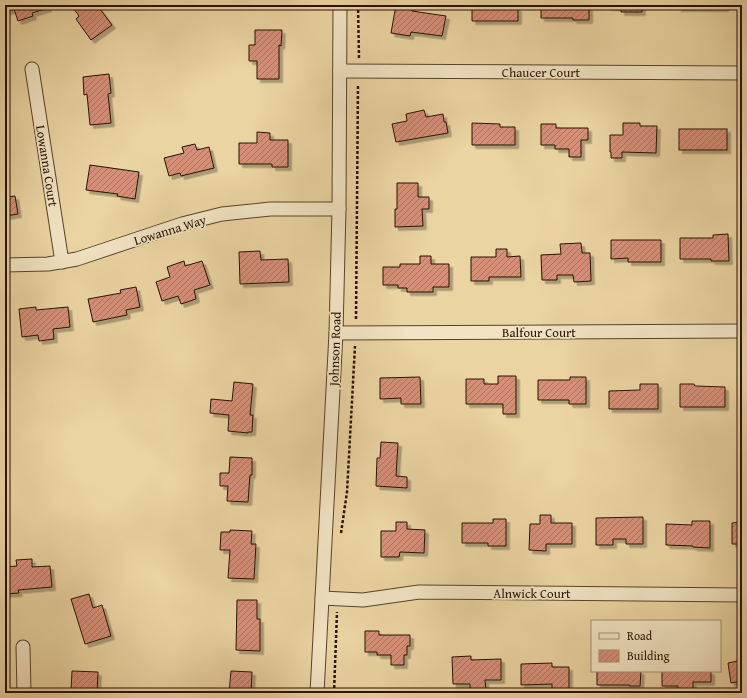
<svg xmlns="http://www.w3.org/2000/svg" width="747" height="698" viewBox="0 0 747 698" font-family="'Gentium Book Plus',serif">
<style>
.building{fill:url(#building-hatch);stroke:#261100;filter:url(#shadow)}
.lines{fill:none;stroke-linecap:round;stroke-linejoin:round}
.minor-casing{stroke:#574228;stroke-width:15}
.path{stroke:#261100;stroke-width:2.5;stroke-dasharray:3 2;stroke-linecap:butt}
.minor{stroke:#f1e3c3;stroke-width:13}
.labels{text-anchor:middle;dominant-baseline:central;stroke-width:3.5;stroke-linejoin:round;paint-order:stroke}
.street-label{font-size:13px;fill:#261100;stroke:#f1e3c3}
</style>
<defs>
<pattern id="building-hatch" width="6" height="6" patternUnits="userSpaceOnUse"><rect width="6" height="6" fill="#d78f78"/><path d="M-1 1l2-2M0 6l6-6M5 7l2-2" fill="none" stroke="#ae7360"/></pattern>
<filter id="shadow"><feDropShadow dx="3.5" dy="3.5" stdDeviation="0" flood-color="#0004"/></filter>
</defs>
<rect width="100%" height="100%" fill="#ead4a2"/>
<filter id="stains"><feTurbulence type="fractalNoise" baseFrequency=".005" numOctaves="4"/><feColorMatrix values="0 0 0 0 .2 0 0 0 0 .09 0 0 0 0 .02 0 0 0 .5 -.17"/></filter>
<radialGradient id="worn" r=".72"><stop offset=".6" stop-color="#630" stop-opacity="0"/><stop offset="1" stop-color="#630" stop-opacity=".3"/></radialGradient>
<g class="building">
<polygon points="5,5 47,5 48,8 32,13 33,16 18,21 14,9 5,12"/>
<polygon points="71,5 97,5 112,25 91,40 76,19 79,16"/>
<polygon points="396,5 412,7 412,11 446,16 442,36 411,32 410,36 391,33"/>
<polygon points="472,5 516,5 516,8 518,8 518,21 472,21"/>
<polygon points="541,5 589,5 589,20 573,20 573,18 541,18"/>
<polygon points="608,5 642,5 642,12 621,12 621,7 608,7"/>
<rect x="678" y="5" width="47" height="3"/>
<polygon points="255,30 282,30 281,46 279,45 279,79 257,79 257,61 249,61 249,45 255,45"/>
<polygon points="109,74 111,93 108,94 111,123 90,125 87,94 84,95 83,77"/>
<polygon points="424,110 426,117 443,114 444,122 446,122 448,133 396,142 392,124 407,121 406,114"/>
<polygon points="472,123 500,124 500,127 515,127 515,145 472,145"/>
<polygon points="623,123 640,123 640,126 657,126 656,153 622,152 622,158 611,158 611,152 610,152 610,135 623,135"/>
<polygon points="541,124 556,124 556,128 588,128 588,140 581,140 581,157 569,157 569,149 555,149 555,145 541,145"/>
<rect x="679" y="129" width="48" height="21"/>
<polygon points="257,132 270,133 270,140 288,140 288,167 272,167 272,164 239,164 239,143 257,143"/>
<polygon points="195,144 197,150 209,147 214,168 181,176 180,173 169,176 164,158 184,153 182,147"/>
<polygon points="90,165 139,172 135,199 117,196 118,194 86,190"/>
<polygon points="397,183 418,183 418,197 429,197 429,209 422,209 423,226 395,227 395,209 397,209"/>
<polygon points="15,196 18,214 5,216 5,197"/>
<polygon points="728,234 729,261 711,261 711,259 680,259 680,238 713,238 713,235"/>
<polygon points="611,240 661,240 661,262 628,262 628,258 611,259"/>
<polygon points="581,243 582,253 590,253 591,281 574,282 573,275 557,275 557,280 542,280 541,255 561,254 560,244"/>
<polygon points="496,249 507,249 507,257 520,256 521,277 489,277 489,281 471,281 471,257 496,257"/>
<polygon points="260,251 261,260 288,259 289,282 240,284 239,252"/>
<polygon points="420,256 431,256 431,264 449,264 449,287 433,287 433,292 407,292 407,288 398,288 398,285 383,285 383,267 400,267 400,264 420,264"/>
<polygon points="184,261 185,266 202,261 210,285 194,290 196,299 181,304 178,296 162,301 156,282 170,277 167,267"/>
<polygon points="136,287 140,307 126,310 127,315 93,322 88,299 121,293 120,290"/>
<polygon points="36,307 36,310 68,307 70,327 53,329 54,339 39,341 38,335 22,337 19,309"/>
<polygon points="498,376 516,376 516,414 503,414 503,404 466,404 466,379 484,379 484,384 498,384"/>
<polygon points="420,377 421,404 401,404 401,398 380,399 380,378"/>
<polygon points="570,377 586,377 586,404 569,404 569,400 538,400 538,380 570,380"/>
<polygon points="234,382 253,384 250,415 253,415 252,432 248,432 248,433 228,431 229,415 210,413 211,399 232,401"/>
<polygon points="640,384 658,384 658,409 609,409 609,391 640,390"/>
<polygon points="680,384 694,384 695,386 725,387 725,407 680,407"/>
<polygon points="381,442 398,443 396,476 407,477 407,488 376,486 377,458 380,458"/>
<polygon points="230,457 252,458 252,475 250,475 248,502 227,501 228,486 220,486 220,473 229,473"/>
<polygon points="540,515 551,515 551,523 572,523 572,544 546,544 546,551 529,550 530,524 540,524"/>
<polygon points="643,517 643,544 626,544 626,539 613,539 613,545 596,545 596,518"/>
<polygon points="493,519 506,519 506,546 488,546 488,543 462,543 462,523 493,523"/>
<polygon points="692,521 710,521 710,548 693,547 693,546 666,545 666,524 692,525"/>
<polygon points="396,522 407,522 407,529 425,530 424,553 400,552 399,557 381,557 381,531 396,531"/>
<polygon points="742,522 742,544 732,544 732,523"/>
<polygon points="230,530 252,531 251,544 256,544 254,579 228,578 230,550 220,550 221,532 230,532"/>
<polygon points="32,559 32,567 50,566 52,587 18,590 19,593 5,594 5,567 17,566 16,560"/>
<polygon points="89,594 93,608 102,605 111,636 85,644 71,599"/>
<polygon points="237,600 257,600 257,619 260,619 260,651 236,650"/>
<polygon points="365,631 379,631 379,635 410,635 410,646 407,646 407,655 404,655 404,665 391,665 391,655 377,655 377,652 365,652"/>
<polygon points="471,656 471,660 501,659 501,680 485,680 486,691 470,691 470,684 453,684 452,657"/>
<polygon points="742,660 742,681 731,683 728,663"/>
<polygon points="552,663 552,667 569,667 569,692 552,692 552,684 521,685 521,664"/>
<polygon points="72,671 98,672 97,693 76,693 77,690 71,690"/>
<polygon points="231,671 252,672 251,693 229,693"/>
<polygon points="597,671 641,671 640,686 629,686 629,685 597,685"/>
<polygon points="662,671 711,671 711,682 693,682 693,691 678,691 678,686 662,686"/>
</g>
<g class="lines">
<g class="minor-casing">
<g id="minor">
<polyline points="32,69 62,262"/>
<polyline points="340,71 742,73"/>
<polyline points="5,265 48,264 77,259 182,224 222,214 270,209 339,209"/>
<polyline points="336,333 742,331"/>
<polyline points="322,598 363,600 419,592 742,595"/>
<polyline points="23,647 24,693"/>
<polyline points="317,693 336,333 339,209 340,5"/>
</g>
</g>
<g class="path">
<polyline points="358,5 359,58"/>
<polyline points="356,319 358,85"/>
<polyline points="341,533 347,492 355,346"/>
<polyline points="334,693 337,612"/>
</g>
<use href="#minor" class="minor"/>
</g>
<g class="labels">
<g class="street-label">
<text x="541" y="72">Chaucer Court</text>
<text transform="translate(47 166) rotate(81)">Lowanna Court</text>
<text transform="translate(170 230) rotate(-17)">Lowanna Way</text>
<text x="539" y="332">Balfour Court</text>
<text transform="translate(335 349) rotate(-88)">Johnson Road</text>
<text x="532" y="593">Alnwick Court</text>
</g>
</g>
<rect width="747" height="698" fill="none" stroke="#ead4a2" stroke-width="20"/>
<rect x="6" y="6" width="735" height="686" fill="none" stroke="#261100" stroke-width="2"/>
<rect x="10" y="10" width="727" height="678" fill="none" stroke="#261100"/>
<rect x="591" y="620" width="130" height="52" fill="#f1e3c3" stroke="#a08f75"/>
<rect x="599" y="633" width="20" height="6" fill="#f1e3c3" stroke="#a08f75"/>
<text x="627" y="640" font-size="12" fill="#261100">Road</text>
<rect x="599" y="650" width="20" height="12" fill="url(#building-hatch)" stroke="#a08f75"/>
<text x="627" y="660" font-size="12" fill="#261100">Building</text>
<rect width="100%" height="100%" filter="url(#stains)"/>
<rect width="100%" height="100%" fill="url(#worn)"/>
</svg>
